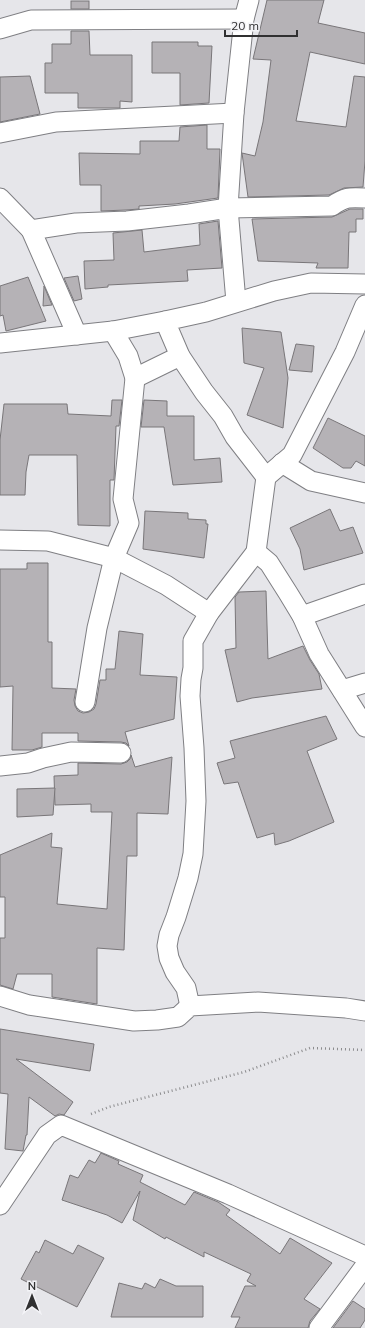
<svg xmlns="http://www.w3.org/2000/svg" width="365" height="1328" viewBox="0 0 365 1328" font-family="Mulish,sans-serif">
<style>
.building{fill:#b5b2b6;stroke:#797679}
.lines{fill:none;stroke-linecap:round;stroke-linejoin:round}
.minor-casing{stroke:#7f7f83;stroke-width:21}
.path{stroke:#8c8c8e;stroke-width:2.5;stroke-dasharray:1 3;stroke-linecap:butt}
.minor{stroke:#fff;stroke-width:19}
</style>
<rect width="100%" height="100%" fill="#e6e6ea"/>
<g class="building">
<polygon points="267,0 324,0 318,23 365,33 365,64 310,52 296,121 346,127 354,76 365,77 365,161 363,187 344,188 329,195 248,197 242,153 255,156 263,122 271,60 253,59"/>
<rect x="71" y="1" width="18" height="8"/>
<polygon points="71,31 89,31 90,55 132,55 132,102 120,101 120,108 78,108 78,93 45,93 45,63 52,63 52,44 71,44"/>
<polygon points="152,42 198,42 198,46 212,46 209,103 180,105 180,73 152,73"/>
<polygon points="30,76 40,114 0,122 0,77"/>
<polygon points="207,125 207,149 220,149 218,198 175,204 139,206 139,209 126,210 101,211 101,185 80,185 79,153 140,154 140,141 179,141 180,127"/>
<polygon points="350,209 363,209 363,219 356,219 356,232 349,232 348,268 316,268 318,263 258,261 252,219 332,217"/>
<polygon points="218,221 222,268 187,270 188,281 108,285 108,287 85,289 84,261 114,260 113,233 142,230 144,252 200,245 199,224"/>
<polygon points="78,276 82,299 74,301 64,278"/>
<polygon points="28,277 46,321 6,331 3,315 0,316 0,286"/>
<polygon points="44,286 52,305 43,306"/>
<polygon points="242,328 281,332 288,378 283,428 247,415 264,368 244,363"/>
<polygon points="296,344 314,346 312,372 289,370"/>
<polygon points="112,400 122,400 119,426 116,426 114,480 110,480 110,526 78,525 77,455 29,455 26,472 25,495 0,495 0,440 4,404 67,404 68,414 111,416"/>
<polygon points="144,400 167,401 167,416 194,416 194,460 220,458 222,482 173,485 164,427 141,427"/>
<polygon points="328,418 365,436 365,466 356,461 351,468 343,468 313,448"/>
<polygon points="330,509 340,531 353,527 363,553 304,570 300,549 290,528"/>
<polygon points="145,511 188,513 188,519 206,520 206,524 208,524 204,558 143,549"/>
<polygon points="27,563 48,563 48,642 52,642 52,688 76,689 74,700 75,706 78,711 83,713 89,712 94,709 96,704 100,680 106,680 106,669 115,669 119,631 143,634 140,675 177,677 174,719 125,732 129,746 126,743 121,742 78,741 78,733 42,733 42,747 32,750 12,750 13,686 0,687 0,569 27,569"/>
<polygon points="266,591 268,659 303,646 310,660 319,674 322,689 252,698 237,702 225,650 236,648 235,597 239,592"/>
<polygon points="326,716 337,739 307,751 334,822 289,841 275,845 274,833 257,838 238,782 224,784 217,763 235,758 230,741"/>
<polygon points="131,755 135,767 172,757 168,814 137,813 137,856 127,856 124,950 97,948 97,1004 52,997 52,974 17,974 13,989 0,985 0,938 5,938 5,897 0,897 0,855 52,833 51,847 62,848 57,904 107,909 112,812 91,812 91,804 55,805 54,776 78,775 78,763 121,764 127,762 130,759"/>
<polygon points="55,788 53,815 17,817 17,789"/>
<polygon points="0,1029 94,1044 90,1071 16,1059 73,1102 64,1115 59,1114 55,1116 29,1097 27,1135 26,1135 23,1151 5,1149 8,1094 0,1093"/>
<polygon points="101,1153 119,1161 118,1164 143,1175 140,1182 185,1205 194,1192 218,1202 230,1210 226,1215 280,1254 290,1238 332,1263 304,1299 320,1309 310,1321 308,1328 235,1328 240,1317 231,1317 245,1286 256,1286 247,1281 251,1274 204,1252 204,1257 166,1237 165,1239 133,1220 140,1191 122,1223 107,1215 62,1200 70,1175 78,1178 89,1160 95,1163"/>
<polygon points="45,1240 73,1254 78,1245 104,1258 77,1307 21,1279 36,1251 39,1253"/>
<polygon points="160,1279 176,1286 203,1286 203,1317 111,1317 119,1283 142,1289 145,1283 155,1288"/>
<polygon points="353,1301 365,1309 365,1320 360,1328 333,1328"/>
</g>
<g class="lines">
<g class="minor-casing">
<g id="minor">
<path d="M 249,0 L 244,19 L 234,113 L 228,208 L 332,206 C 345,197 349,197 365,198"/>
<polyline points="0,29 31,20 244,19"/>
<polyline points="0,133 56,122 234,113"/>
<polyline points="0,198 31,230 77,335"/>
<polyline points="31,230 76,223 127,221 189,214 228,208 236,302"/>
<polyline points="365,284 311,283 274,291 206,312 165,321 180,356 204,392 223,416 235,437 266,477 256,552 269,563 288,593 302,616 319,654 365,727"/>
<polyline points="0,343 113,331 165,321"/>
<polyline points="135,378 180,356"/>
<polyline points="282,463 311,481 365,493"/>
<polyline points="266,477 292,455 345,352 365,305"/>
<polyline points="0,540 48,541 114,558 166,585 209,613"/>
<polyline points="302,616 365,594"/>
<polyline points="342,690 365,683"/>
<polyline points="85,702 97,628 114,558 129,523 123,499 135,378 128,356 113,331"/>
<polyline points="0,766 28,763 43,758 71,752 121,753"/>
<polyline points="0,996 29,1005 134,1021 157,1020 178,1017 190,1006 258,1002 346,1008 365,1011"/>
<polyline points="190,1006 186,988 175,972 169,958 167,946 169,935 176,917 188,878 193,854 196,801 194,748 190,696 191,679 193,668 193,641 209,613 256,552"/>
<polyline points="0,1205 47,1135 61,1125 228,1194 365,1256"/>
<polyline points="319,1328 365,1266"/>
</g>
</g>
<polyline class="path" points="91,1114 109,1107 244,1072 310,1048 365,1050"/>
<use href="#minor" class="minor"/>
</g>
<g transform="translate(32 1296)" stroke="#f3f3f7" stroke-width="3" paint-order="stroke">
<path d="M0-3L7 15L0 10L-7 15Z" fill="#303031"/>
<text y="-6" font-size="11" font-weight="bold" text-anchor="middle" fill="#303031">N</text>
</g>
<path d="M225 30v6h72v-6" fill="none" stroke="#303031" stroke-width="2"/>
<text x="231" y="30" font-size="12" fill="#303031" stroke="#f3f3f7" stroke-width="3" paint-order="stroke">20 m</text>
</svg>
